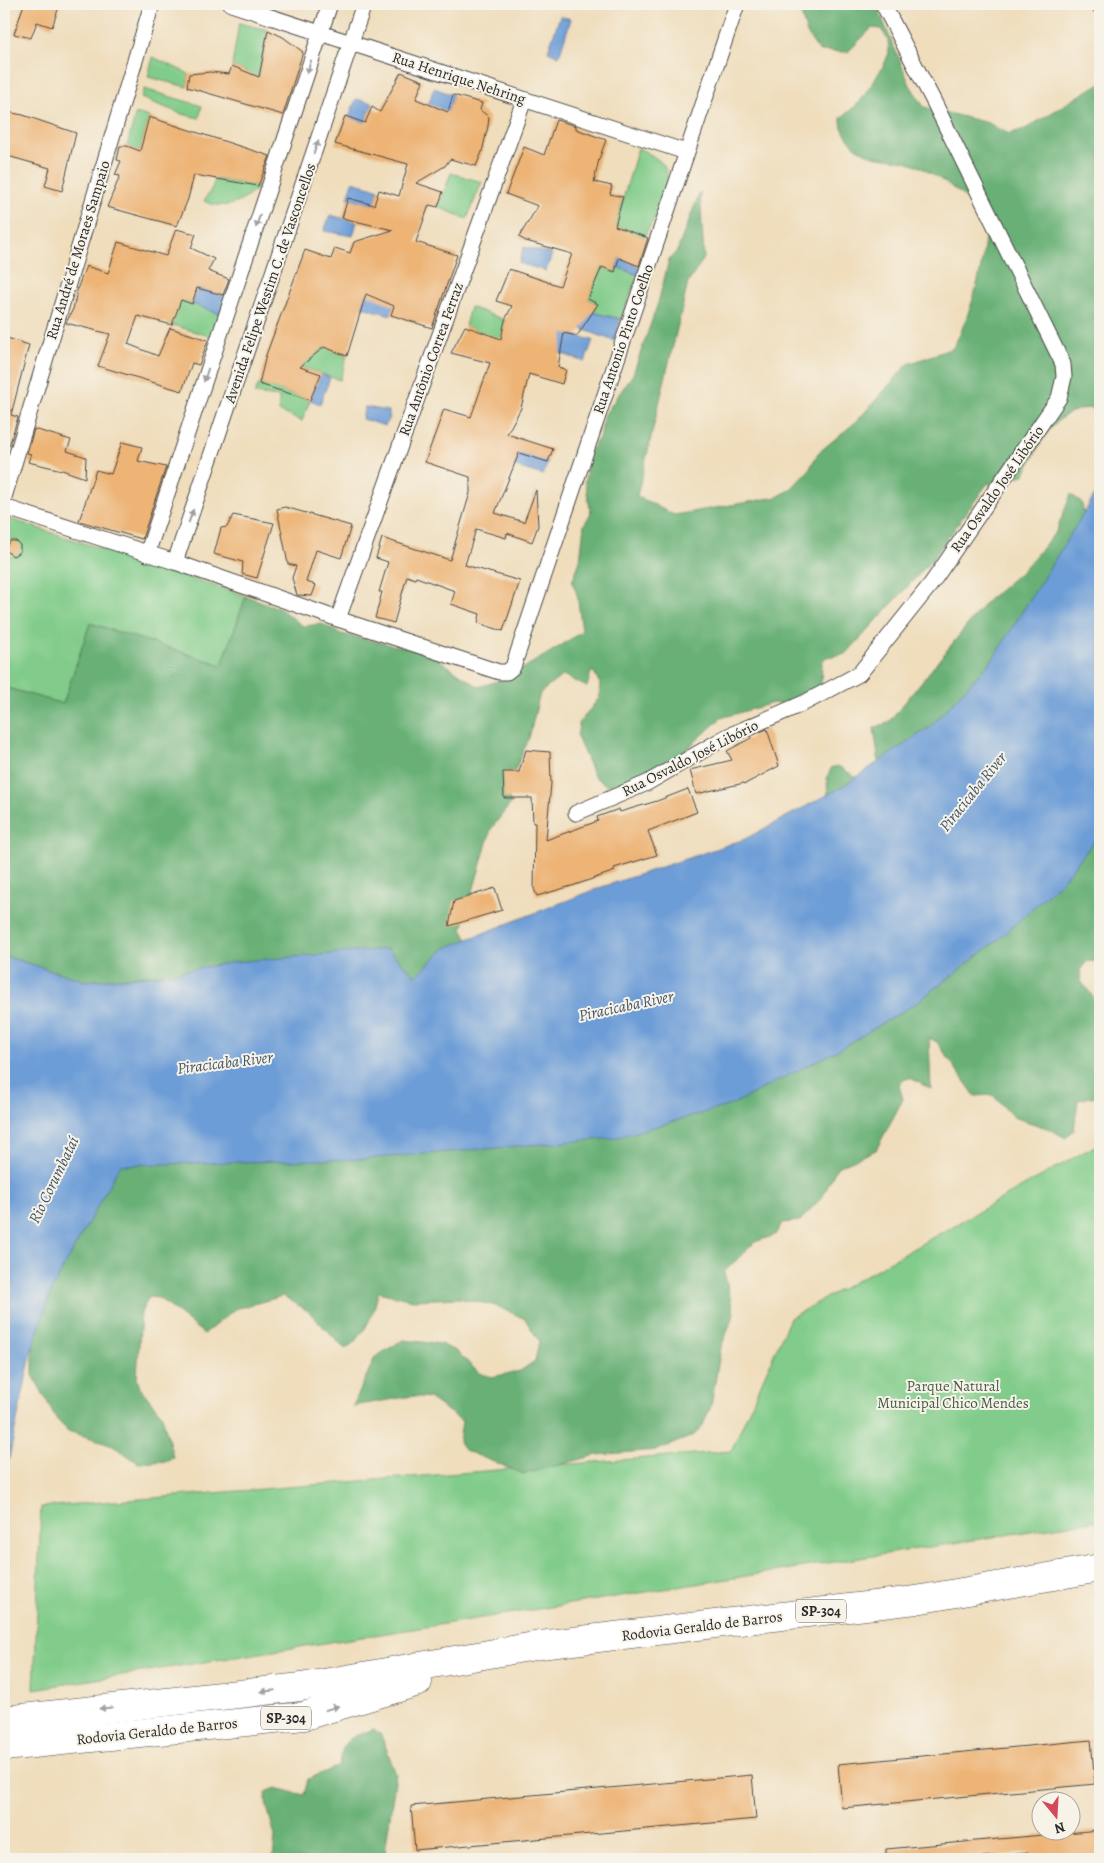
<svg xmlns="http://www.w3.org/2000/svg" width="1104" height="1863" viewBox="0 0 1104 1863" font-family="Alegreya,serif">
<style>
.green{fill:#81cc8a;stroke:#567c5a}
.forest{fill:#68b076;stroke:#4a6e50}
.water{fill:#6d9dd7;stroke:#4c6481}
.building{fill:#edb476}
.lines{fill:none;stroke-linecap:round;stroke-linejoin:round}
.street-casing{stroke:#484641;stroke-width:17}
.highway-casing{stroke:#484641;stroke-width:29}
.path{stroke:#484641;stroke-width:3;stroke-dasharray:1 4;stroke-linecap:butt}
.street{stroke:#fff;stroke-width:15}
.highway{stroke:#fff;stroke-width:28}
.oneway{fill:#a0a0a0}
.labels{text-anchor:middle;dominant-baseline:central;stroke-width:4;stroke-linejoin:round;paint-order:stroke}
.shield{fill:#f7f3e8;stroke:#686764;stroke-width:1}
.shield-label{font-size:14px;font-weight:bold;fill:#2b2b2b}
.street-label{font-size:15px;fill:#2b2b2b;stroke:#f7f3e8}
.park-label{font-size:15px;fill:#455b48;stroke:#f7f3e8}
.water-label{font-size:16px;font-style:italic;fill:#425367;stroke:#f7f3e8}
</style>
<rect width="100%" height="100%" fill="#f7f3e8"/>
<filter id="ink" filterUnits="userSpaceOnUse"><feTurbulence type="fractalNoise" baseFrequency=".02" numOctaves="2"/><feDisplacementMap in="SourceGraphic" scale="10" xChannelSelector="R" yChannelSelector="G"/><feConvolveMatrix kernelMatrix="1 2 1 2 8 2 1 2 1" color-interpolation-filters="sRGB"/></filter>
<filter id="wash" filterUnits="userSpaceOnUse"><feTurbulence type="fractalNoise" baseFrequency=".0096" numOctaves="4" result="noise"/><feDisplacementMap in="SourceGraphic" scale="20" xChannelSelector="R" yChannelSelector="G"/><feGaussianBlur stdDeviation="1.12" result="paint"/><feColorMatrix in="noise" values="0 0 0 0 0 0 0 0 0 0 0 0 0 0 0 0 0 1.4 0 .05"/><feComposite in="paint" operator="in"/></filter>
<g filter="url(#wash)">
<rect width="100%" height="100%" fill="#efddbc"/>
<g class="green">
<polygon points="239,23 268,30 257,85 247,72 232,66"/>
<polygon points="153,57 189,74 187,87 148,77"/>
<polygon points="144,89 202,106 199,118 182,114 141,98"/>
<polygon points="136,113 149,117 140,151 127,146"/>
<path d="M 638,148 C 646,152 659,158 664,166 C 676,188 654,217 644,237 L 615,226 Z"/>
<polygon points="451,173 482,182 467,219 438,207"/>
<path d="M 215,179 L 258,186 C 246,203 223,211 204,201 L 212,188 Z"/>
<polygon points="602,267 615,272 617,267 638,275 621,319 594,313 597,303 588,299"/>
<polygon points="181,300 226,316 219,339 169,324 175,305"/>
<polygon points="470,307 505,320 502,340 465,326"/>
<polygon points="324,347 347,356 340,380 300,367 310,354 316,354"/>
<polygon points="259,384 310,400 302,421 279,412 279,397 254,394"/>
<polygon points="4,517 246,596 222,665 90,623 63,704 4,687"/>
<polygon points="1100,1143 1100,1520 34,1689 41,1507 731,1451 790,1318"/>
</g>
<g class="forest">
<path d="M 798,4 L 876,4 L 910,85 L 924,107 L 988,123 L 1009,134 L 1027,128 L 1100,83 L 1100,418 L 1091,408 C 1051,410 1041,444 1024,475 L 987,484 L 932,560 L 846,654 L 826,657 L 822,662 L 821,689 L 788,706 L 773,703 L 721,718 L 674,761 L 620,785 L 606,785 L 594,776 L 577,737 L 579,723 L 599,698 L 600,684 L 594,672 L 591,672 L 587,687 L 563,675 L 540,693 L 529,738 L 505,793 L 511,803 L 491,829 L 462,929 L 468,940 L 445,948 L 416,976 L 387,949 L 241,962 L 170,973 L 86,981 L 4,956 L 4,687 L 63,704 L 90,623 L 222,665 L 246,596 L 279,608 L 303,626 L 322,624 L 341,634 L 429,653 L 479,687 L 509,677 L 562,645 L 582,631 L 577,594 L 572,582 L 580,561 L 584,525 L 591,513 L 585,482 L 589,452 L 601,435 L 603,417 L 633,374 L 658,303 L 669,260 L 677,251 L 700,192 L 704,258 L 688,283 L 637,496 L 674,515 L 777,497 L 790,490 L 809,470 L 818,453 L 857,421 L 908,364 L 953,348 C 970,316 983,272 985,235 C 985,231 987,224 985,220 C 977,202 932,172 914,164 C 890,154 867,164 849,139 C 843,131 841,128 841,118 L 860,102 L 884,65 L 889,53 L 888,40 L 881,29 L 872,28 L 848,52 L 819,51 L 807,34 Z"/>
<polygon points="1071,494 1082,503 1088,543 1066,576 1057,604 1043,626 1035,653 998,680 969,727 955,743 845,826 814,836 800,832 828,803 827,777 832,767 840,767 863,782 873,779 880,770 874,728 889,722 986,602 1022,571 1056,532"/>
<path d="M 1100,817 L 1100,962 L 1087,961 L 1080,970 L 1081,981 L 1100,1006 L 1100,1095 L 1078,1100 L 1074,1130 L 1066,1138 L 1047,1128 L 1013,1117 L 993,1095 L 975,1096 L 937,1042 L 929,1038 L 931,1089 L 910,1078 L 902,1080 L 899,1086 L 903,1099 L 876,1150 L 837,1167 L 823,1196 L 800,1221 L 782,1223 L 775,1235 L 755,1242 L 724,1272 L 734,1314 L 721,1347 L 711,1406 L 703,1425 L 693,1436 L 657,1450 L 597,1455 L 524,1474 L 464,1450 L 459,1442 L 462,1421 L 429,1398 L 412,1396 L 353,1406 L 375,1357 L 403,1340 L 441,1344 L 457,1352 L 479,1373 L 492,1377 L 520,1371 L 535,1361 L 539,1341 L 525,1319 L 497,1306 L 459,1298 L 413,1300 L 378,1292 C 375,1312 364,1338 345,1349 L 308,1311 L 283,1296 L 235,1309 L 204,1334 L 159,1298 L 149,1297 L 141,1312 L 137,1378 L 140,1388 L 162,1415 L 173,1457 L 169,1461 L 138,1463 L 113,1445 L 68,1431 L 57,1420 L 33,1375 L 33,1306 L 117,1160 Z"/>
<path d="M 374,1729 L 381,1735 L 396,1774 L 384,1859 L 273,1859 L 275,1836 L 266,1803 L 266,1792 L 276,1788 L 304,1795 L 308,1779 L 339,1766 C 343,1737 348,1739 374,1729 Z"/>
</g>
<g class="water">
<polygon points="560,16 571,19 559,56 548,51"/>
<polygon points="434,88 453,95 440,141 418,135"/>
<polygon points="356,99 373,103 365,123 349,117"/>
<polygon points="353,181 379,190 374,205 348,198"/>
<polygon points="330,215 357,222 353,236 324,231"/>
<polygon points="524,247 552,254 546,271 519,263"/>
<polygon points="619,258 641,267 638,275 617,267"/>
<polygon points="197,288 231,297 226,316 192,304"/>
<polygon points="366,294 395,304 391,315 362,307"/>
<polygon points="587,311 621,319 614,341 582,329"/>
<polygon points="563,333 593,340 585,362 560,353"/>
<polygon points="321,374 330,378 320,404 310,400"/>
<polygon points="365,407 388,411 390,418 385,426 362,419"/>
<polygon points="518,452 548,462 543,475 513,466"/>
<polygon points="1100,487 1100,834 1063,880 999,939 915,1004 838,1050 731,1105 615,1138 365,1159 120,1165 52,1289 32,1350 4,1482 4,956 86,981 159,975 234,962 387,949 416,976 445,948 599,888 745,839 840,788 930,727 992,660"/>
</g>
<g id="blocks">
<g class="building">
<polygon points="24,4 60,4 52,27 37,22 31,38 14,34"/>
<polygon points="268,30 283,37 303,52 283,115 187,87 189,74 210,72 229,74 232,66 259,77"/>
<polygon points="401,72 423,81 416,99 448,112 453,95 482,103 480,110 489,117 488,126 482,152 476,166 450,159 445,166 416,183 443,192 438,207 429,205 416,242 457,255 432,328 391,315 394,306 366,294 347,356 324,347 300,367 321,374 310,400 259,384 266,355 305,250 331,259 335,248 350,253 354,242 393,230 342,218 348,198 374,205 379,190 399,196 408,164 335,144 345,116 365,123 372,107 380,112"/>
<polygon points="7,112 23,115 76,133 62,191 45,186 50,168 4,155 4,124"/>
<polygon points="149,117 270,156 258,186 194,175 188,199 177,226 107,207 120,176 115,175 121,161 117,160 120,146 127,146 140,151"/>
<polygon points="556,120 576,126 576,129 606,140 599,159 594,182 612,186 610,194 623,197 615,226 648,238 639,266 619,258 615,272 602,267 588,299 598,304 577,336 564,333 558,367 566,370 562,384 529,374 521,408 507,434 553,449 548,462 519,453 495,513 524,522 536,490 538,526 532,542 507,533 506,538 476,529 465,565 520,581 503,631 478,623 480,614 451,604 455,591 416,577 415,579 407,576 394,623 375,618 382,592 379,592 388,562 376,558 382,538 450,560 470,493 470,477 425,462 444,409 471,417 490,363 451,353 465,326 501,339 505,320 512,306 496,301 509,269 560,286 572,254 526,241 519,237 538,206 506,194 524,147 544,155"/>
<polygon points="176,229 196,234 191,248 214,259 208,271 229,279 223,295 197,288 192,304 181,300 172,325 138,316 128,344 158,356 170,328 208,340 199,365 192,363 182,391 98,366 110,334 66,323 73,309 78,287 86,266 108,273 118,242 166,256"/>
<polygon points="4,337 29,345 11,415 18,417 9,446 4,444"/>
<polygon points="34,429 71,440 67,451 86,457 85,478 62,470 28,462 31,454 27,453"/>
<polygon points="122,442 142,447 138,461 166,467 142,539 79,521 96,470 111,474"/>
<polygon points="285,507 351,526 341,558 316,550 306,582 316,585 312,596 297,595 292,578 296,566 288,564 277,509"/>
<polygon points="233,515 274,523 257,578 242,574 243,562 214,554 221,528 227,527"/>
<polygon points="10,541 16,541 20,545 20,552 13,556 6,551 7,545"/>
<polygon points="767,729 779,766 745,784 744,783 696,794 690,770 732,760 727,751 751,738 751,736"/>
<polygon points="526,750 550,752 551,783 546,840 598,821 597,817 619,809 620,812 657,801 688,789 697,812 648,831 657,855 614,868 615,871 575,885 537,896 534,889 535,823 533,823 532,798 504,798 503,772 519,772"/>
<polygon points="495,888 502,910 449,926 454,901"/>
<polygon points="1091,1740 1095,1784 842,1808 838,1764"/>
<polygon points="752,1775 756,1819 415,1850 411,1806"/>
<polygon points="1100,1830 1100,1859 1028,1859 1028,1853 982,1857 982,1859 886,1859 886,1849"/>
</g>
</g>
</g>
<g filter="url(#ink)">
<use href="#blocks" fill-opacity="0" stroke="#484641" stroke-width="1"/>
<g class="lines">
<g class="street-casing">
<g id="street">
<polyline points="231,4 686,152"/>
<polyline points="4,497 152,4"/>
<polyline points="4,507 175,562 338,619 499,672 507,672 513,667 737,4"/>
<polyline points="147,554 330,4"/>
<polyline points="175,562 364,4"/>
<polyline points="338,619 524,100"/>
<polyline points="576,813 647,783 726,737 804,703 859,674 931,584 1059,398 1064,377 1063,364 934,102 883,4"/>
</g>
</g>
<g class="highway-casing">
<g id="highway">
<polyline points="4,1720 301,1687 540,1645 916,1600 1100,1568"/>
<polyline points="4,1747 304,1716 418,1682"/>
</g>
</g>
<polyline class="path" points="1093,11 1100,8"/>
<use href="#street" class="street"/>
<use href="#highway" class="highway"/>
</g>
<defs><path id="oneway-solid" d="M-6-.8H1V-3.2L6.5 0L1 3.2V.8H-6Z" transform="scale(1.25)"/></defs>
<g class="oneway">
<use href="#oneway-solid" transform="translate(309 67) rotate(108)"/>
<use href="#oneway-solid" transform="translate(316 147) rotate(-71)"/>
<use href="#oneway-solid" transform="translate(258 221) rotate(108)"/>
<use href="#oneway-solid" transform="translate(206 375) rotate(108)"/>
<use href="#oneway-solid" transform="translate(191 516) rotate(-71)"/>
<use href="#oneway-solid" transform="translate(268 1691) rotate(174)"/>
<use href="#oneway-solid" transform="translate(106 1708) rotate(174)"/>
<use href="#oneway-solid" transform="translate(332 1708) rotate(-17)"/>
</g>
</g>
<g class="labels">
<g class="shield">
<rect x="796" y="1599.5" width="50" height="23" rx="4"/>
<rect x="261" y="1706.5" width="50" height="23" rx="4"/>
</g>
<g class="shield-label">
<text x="821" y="1611">SP-304</text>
<text x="286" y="1718">SP-304</text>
</g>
<g class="street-label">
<text transform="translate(459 78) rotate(18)">Rua Henrique Nehring</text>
<text transform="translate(78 250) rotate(-73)">Rua André de Moraes Sampaio</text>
<text transform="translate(270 283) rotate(-71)">Avenida Felipe Westim C. de Vasconcellos</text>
<text transform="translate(623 339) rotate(-71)">Rua Antonio Pinto Coelho</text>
<text transform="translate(431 359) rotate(-70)">Rua Antônio Correa Ferraz</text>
<text transform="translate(997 489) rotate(-55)">Rua Osvaldo José Libório</text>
<text transform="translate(690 758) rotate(-27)">Rua Osvaldo José Libório</text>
<text transform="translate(702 1626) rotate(-7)">Rodovia Geraldo de Barros</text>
<text transform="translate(157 1731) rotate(-6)">Rodovia Geraldo de Barros</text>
</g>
<g class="park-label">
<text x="953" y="1386">Parque Natural<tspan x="953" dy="17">Municipal Chico Mendes</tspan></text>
</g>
<g class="water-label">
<text transform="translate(973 792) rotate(-51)">Piracicaba River</text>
<text transform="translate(626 1006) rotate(-12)">Piracicaba River</text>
<text transform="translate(225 1063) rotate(-7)">Piracicaba River</text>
<text transform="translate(54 1180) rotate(-64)">Rio Corumbataí</text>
</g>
</g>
<rect width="1104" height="1863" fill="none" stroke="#f7f3e8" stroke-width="20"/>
<g transform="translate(1056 1816) rotate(162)"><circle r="24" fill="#f7f3e8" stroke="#a5a39c"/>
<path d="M0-4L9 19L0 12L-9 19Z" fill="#d1495b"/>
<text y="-8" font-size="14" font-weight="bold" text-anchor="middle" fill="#2b2b2b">N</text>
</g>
</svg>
